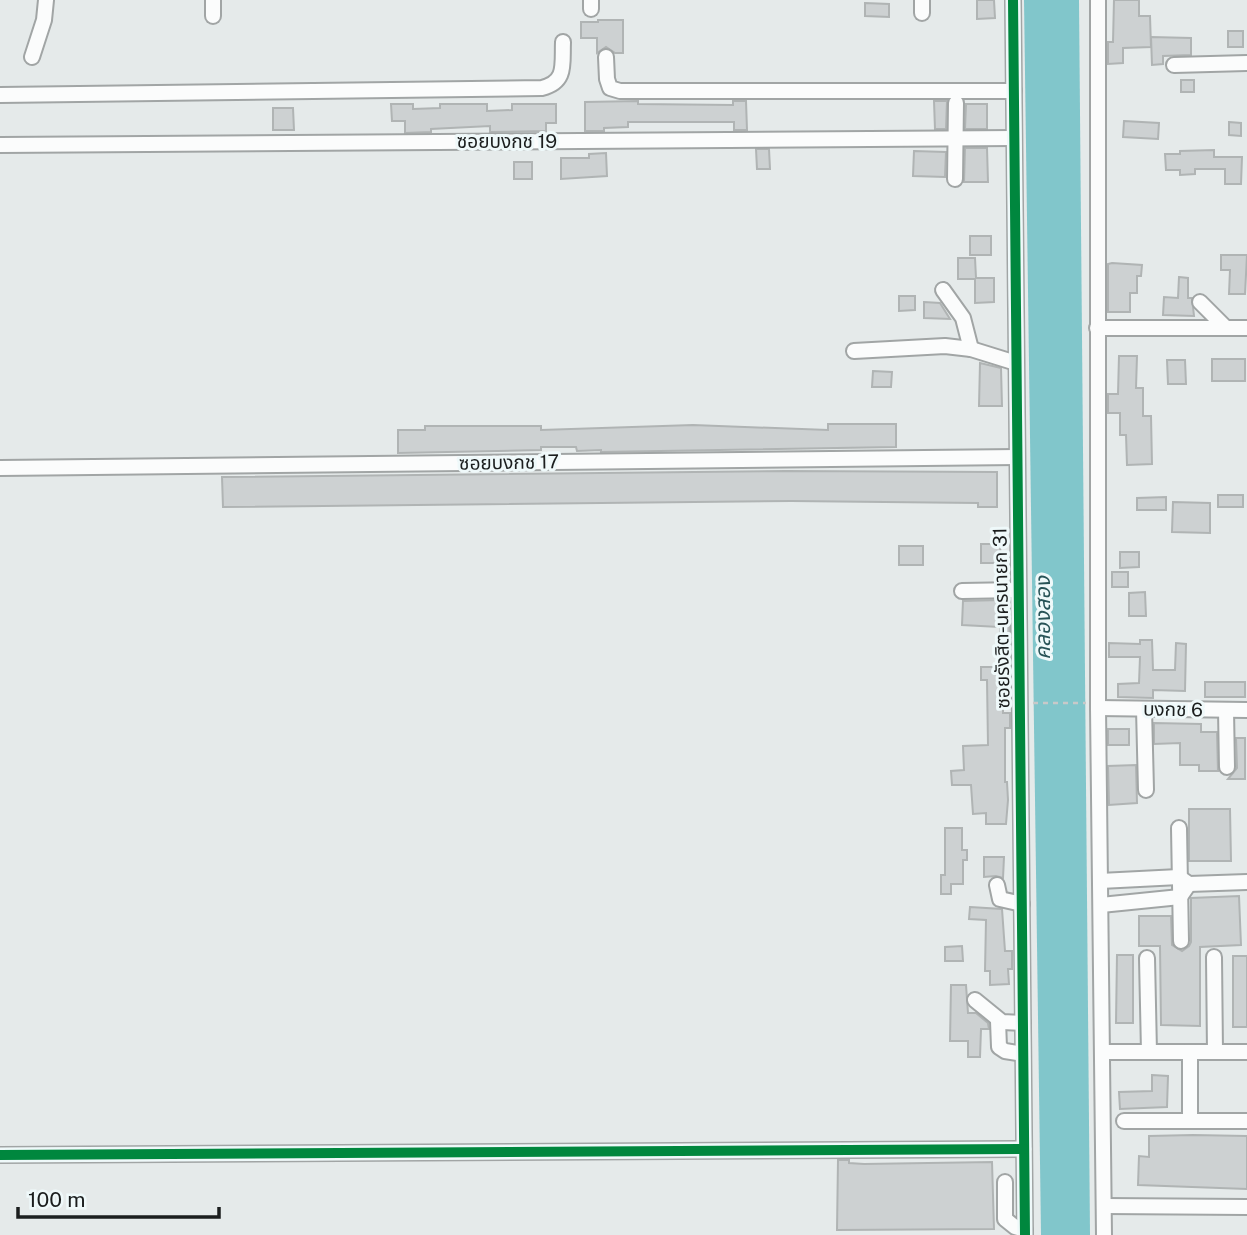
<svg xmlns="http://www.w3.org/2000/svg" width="1247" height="1235" viewBox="0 0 1247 1235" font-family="'Public Sans','Noto Sans Thai',sans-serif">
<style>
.water{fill:#81c6cb}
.building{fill:#cdd1d2;stroke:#b0b4b4;stroke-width:2}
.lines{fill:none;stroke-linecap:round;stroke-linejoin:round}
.minor-casing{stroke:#a1a5a5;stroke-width:18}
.path{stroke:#c8c9c9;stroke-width:2.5;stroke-dasharray:5 5;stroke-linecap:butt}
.minor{stroke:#fbfcfc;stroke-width:14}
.cycleway-casing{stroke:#eff9fa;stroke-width:15}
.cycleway{stroke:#00873e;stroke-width:10}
.labels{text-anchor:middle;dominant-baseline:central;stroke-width:6;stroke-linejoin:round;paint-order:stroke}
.street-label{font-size:19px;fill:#1b1e1e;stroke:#eff9fa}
.water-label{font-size:21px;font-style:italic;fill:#285357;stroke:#eff9fa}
</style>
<rect width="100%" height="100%" fill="#e5eaea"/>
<polygon class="water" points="1024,0 1079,0 1090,1235 1041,1235"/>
<g class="building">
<polygon points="977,0 994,0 995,18 977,19"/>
<polygon points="1114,0 1139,0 1139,16 1150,16 1151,47 1123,48 1123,63 1108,64 1108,42 1113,42"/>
<polygon points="865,3 889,4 889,17 865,16"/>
<polygon points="598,20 623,20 623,53 615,53 606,47 597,53 597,38 581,38 581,22 598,22"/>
<rect x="1228" y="31" width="15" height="16"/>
<polygon points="1151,37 1191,38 1191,55 1163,56 1163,64 1152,65"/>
<rect x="1181" y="80" width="13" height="12"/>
<polygon points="638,101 638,104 733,105 733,101 746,101 747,130 734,130 734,122 628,122 628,127 604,128 604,131 585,131 585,102"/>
<polygon points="934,101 947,101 946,129 935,129"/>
<polygon points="391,104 413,104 413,109 440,108 440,104 487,104 487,111 512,110 512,104 556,104 556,123 546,123 546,131 490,132 490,126 431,129 431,132 405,133 405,121 392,121"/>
<polygon points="966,104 987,104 987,129 965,129"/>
<polygon points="273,108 293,108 294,130 273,130"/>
<polygon points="1124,121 1159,123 1158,139 1123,137"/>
<polygon points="1229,122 1241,123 1241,136 1229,135"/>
<polygon points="965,148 987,148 988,182 964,182"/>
<polygon points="756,149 769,149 770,169 757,169"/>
<polygon points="1214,150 1214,157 1242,157 1241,184 1225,184 1225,169 1195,169 1195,174 1180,175 1180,170 1166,170 1165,154 1180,154 1180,151"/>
<polygon points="914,151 946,152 945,177 913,176"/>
<polygon points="606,153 607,176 561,179 561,158 589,158 589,154"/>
<rect x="514" y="162" width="18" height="17"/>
<rect x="970" y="236" width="21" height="19"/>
<polygon points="1221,255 1247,255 1245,294 1229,294 1230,270 1221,270"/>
<polygon points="958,258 975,258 976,278 994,278 994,302 975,303 975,279 958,279"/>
<polygon points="1112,263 1142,265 1141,276 1137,276 1137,293 1130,293 1130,312 1108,312 1108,264"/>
<polygon points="1179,277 1188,278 1188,298 1192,298 1194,316 1163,315 1164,297 1178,298"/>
<polygon points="899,296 915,296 915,310 899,311"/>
<polygon points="924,302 940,303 950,319 924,318"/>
<polygon points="1119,356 1137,356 1136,388 1143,388 1143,416 1151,416 1152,464 1127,465 1126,435 1120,435 1120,413 1108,413 1108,394 1118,394"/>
<rect x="1212" y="359" width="33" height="22"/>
<polygon points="1167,360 1185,360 1186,384 1168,384"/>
<polygon points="980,363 1001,368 1002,406 979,406"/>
<polygon points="873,371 892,372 891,387 872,387"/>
<polygon points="828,424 896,424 896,447 601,452 601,450 577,451 576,447 541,447 541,450 398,453 398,430 425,430 425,426 541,426 541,430 693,425 828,430"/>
<polygon points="785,471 997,472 997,507 978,507 978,503 791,501 223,507 222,477"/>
<rect x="1218" y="495" width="25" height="12"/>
<polygon points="1166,497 1166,510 1137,510 1137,498"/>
<polygon points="1173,502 1210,503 1210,533 1172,532"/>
<polygon points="981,544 1000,544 1001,563 981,563"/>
<rect x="899" y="546" width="24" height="19"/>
<polygon points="1120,552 1139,552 1139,567 1120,568"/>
<rect x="1112" y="572" width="16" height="15"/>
<polygon points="1145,592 1146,616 1129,616 1129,593"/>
<polygon points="1000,600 999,627 962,625 963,601"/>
<polygon points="1000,620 1009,620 1010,645 1000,645"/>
<polygon points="1140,640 1152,640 1153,670 1175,670 1176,643 1186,644 1185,691 1153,690 1153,698 1118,697 1118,684 1139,683 1140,657 1109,657 1109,643 1140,644"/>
<polygon points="981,667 999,667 1000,692 1003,692 1003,713 1010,713 1010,728 1005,728 1005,782 1007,782 1008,800 1006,824 986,824 986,813 973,814 971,785 952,785 951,771 964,770 963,746 988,745 987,680 981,680"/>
<rect x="1205" y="682" width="40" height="15"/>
<polygon points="1154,723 1201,724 1201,732 1217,732 1218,771 1199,771 1199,765 1180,765 1180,743 1154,744"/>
<rect x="1108" y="729" width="21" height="16"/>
<polygon points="1236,738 1245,738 1245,779 1228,779 1237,768"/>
<polygon points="1136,765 1137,803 1109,805 1108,766"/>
<polygon points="1189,809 1230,809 1231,861 1189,861"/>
<polygon points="945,828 962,828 962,850 967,850 967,860 963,860 963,884 951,884 951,894 941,894 941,875 945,875"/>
<polygon points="984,857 1004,857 1003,878 996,876 984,877"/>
<polygon points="1239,896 1241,945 1200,947 1200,1026 1161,1025 1160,946 1139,946 1139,916 1171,916 1172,945 1182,951 1189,946 1191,942 1191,898"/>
<polygon points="970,907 1002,909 1005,951 1012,951 1012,969 1008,969 1009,984 990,985 990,971 985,971 986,920 969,919"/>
<polygon points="962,946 963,961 945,961 945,947"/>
<polygon points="1117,955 1133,955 1133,1023 1116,1023"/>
<rect x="1233" y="956" width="14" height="71"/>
<polygon points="951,985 966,985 968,1013 976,1013 988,1023 989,1029 981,1029 980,1057 968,1057 968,1041 950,1041"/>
<polygon points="1152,1075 1168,1076 1167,1107 1120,1109 1119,1092 1152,1091"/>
<polygon points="1193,1135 1247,1136 1247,1189 1138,1185 1139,1156 1149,1157 1149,1136"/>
<polygon points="838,1160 849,1160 849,1163 864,1164 992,1162 994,1229 837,1230"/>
</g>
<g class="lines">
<g class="minor-casing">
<g id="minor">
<polyline points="1013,0 1025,1235"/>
<polyline points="1098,0 1098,708 1104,1235"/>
<polyline points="591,9 591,0"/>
<polyline points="922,13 922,0"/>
<polyline points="213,16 213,0"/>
<polyline points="32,57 44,20 46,0"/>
<polyline points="606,57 607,79 610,88 620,91 1014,91"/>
<polyline points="1174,65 1247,63"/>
<path d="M 0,95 L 542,88 C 567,82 562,64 563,42"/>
<polyline points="0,145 1014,138"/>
<polyline points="955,179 956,103"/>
<polyline points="943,290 963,318 971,349"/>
<polyline points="1200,302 1226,328"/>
<polyline points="1097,328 1247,328"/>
<polyline points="854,351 945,346 971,349 1016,363"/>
<polyline points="0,468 1017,457"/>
<polyline points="962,591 1018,590"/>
<polyline points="1098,708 1247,710"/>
<polyline points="1144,709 1146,790"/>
<polyline points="1226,710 1227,767"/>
<polyline points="1179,828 1181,941"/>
<polyline points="1100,881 1179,877 1189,884 1180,897 1101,905"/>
<polyline points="1189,884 1247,882"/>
<polyline points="997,885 1000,899 1022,904"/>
<polyline points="1214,957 1215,1052"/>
<polyline points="1147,958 1149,1052"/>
<polyline points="975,1000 1002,1022 1023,1023"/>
<polyline points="998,1021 999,1047 1005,1051 1023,1054"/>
<polyline points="1102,1052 1247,1052"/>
<polyline points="1190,1052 1190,1121"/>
<polyline points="1124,1121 1247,1121"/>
<polyline points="0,1155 1024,1149"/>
<polyline points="1005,1182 1005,1219 1015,1227 1025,1230"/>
<polyline points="1104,1206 1247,1207"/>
</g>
</g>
<polyline class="path" points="1033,703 1086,703"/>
<use href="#minor" class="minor"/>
<g class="cycleway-casing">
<g id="cycleway">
<polyline points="1013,0 1025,1235"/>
<polyline points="0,1155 1024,1149"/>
</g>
</g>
<use href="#cycleway" class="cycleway"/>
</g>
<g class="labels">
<g class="street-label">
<text x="507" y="141">ซอยบงกช 19</text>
<text transform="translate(509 462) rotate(-1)">ซอยบงกช 17</text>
<text transform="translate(1001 618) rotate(-91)">ซอยรังสิต-นครนายก 31</text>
<text transform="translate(1173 709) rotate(1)">บงกช 6</text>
</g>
<g class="water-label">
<text transform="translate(1042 618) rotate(-90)">คลองสอง</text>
</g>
</g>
<path d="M18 1207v10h201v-10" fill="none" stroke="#1b1e1e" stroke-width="3.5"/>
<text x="28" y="1207" font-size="21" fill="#1b1e1e" stroke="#eff9fa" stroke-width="5" paint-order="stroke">100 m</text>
</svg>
